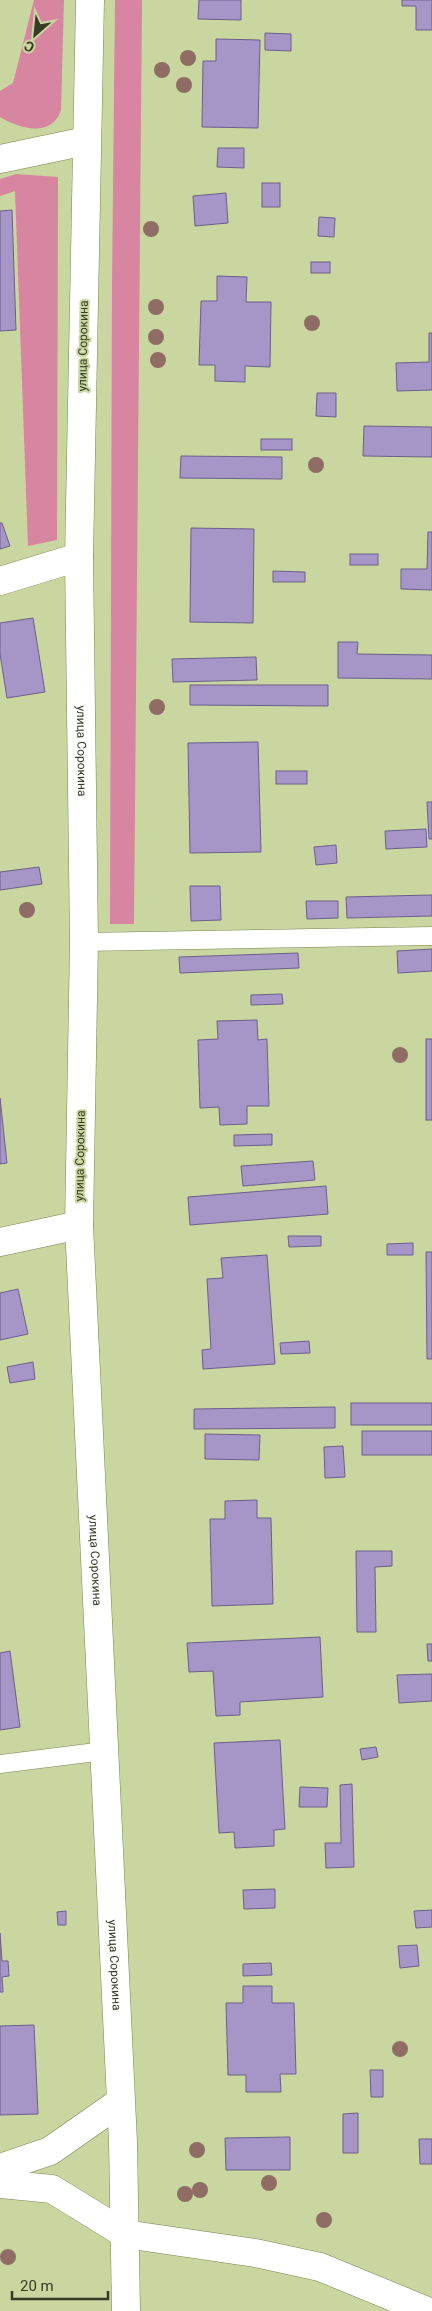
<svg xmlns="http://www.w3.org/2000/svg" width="432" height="2311" viewBox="0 0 432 2311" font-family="Roboto,sans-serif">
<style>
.green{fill:#d785a0}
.building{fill:#a696c8;stroke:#6d5e8c}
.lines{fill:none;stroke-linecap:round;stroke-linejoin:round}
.lane-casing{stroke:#788450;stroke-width:19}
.street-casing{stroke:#788450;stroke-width:29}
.lane{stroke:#fff;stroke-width:18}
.street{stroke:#fff;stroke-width:28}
.tree{fill:#8f6d65}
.labels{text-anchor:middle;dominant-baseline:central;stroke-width:4;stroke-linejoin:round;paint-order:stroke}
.street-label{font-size:12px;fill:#363b25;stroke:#c9d69f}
</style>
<rect width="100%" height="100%" fill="#c9d69f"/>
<g class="green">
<path d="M 34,0 L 64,0 L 61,110 C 52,138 20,129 0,117 L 0,91 L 13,83 Z"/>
<polygon points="115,0 142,0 134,924 110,924 112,284"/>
<polygon points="16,174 58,177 57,540 28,546 15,191 0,196 0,179"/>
</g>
<g class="building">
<polygon points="199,0 241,0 241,20 198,19"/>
<polygon points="402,0 432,0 432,30 416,30 416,6 402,6"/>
<polygon points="265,33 291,34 291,51 265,50"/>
<polygon points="216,39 260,40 258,128 202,127 203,61 216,61"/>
<polygon points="218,148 244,148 244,168 217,167"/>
<rect x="262" y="183" width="18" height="24"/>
<polygon points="226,193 228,223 195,226 193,196"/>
<polygon points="12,210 16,330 0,331 0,211"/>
<polygon points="319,217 335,218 334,237 318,236"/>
<rect x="311" y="262" width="19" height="11"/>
<polygon points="217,276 247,277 246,302 271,302 270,367 245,366 245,382 215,381 215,365 199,365 201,301 217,301"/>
<polygon points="429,333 432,333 432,390 397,391 396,363 429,362"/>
<polygon points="317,393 336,393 336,417 316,416"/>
<polygon points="364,426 432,427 432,457 363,456"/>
<rect x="261" y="439" width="31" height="11"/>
<polygon points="181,456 282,457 282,479 180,478"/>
<polygon points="0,523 2,523 10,546 0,549"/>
<polygon points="191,528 254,529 253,623 190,622"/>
<polygon points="428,532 432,532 432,590 401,589 401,569 427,569"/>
<rect x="350" y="554" width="28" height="11"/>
<polygon points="273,571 305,572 305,582 273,582"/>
<polygon points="33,618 45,692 7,698 0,654 0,623"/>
<polygon points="338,642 358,642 357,654 432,655 432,679 338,678"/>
<polygon points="256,657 257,680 173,682 172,659"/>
<polygon points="190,685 328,685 328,706 190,705"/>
<polygon points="258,742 261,852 190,853 188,743"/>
<rect x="276" y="771" width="31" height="13"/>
<polygon points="427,802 432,802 432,839 429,839"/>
<polygon points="426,829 427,847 386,849 385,831"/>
<polygon points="336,845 337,863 316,865 314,847"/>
<polygon points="39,867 42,884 0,890 0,872"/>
<polygon points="190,886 220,886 221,920 191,921"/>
<polygon points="432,895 432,916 347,918 346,897"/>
<polygon points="306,901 338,901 338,918 307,919"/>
<polygon points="432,949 432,971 398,973 397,951"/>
<polygon points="298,953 299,968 180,973 179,957"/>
<polygon points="282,994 283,1004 251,1005 251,995"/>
<polygon points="257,1020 258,1040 267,1039 269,1106 247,1106 247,1124 220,1125 219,1107 200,1108 198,1040 218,1039 217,1021"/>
<rect x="426" y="1039" width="6" height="81"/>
<polygon points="0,1098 7,1163 0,1164"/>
<polygon points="272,1134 272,1145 234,1146 234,1135"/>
<polygon points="313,1161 315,1180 243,1186 241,1166"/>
<polygon points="326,1186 328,1214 190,1225 188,1197"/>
<polygon points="288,1236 321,1236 321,1246 289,1247"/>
<polygon points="413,1243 413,1255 387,1255 387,1244"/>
<polygon points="426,1252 432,1252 432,1359 427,1359"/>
<polygon points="267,1255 275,1364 203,1369 202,1350 211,1349 207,1279 223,1278 221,1258"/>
<polygon points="18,1289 28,1334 0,1340 0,1293"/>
<polygon points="309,1341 310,1353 281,1354 280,1343"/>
<polygon points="33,1362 35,1379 10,1383 7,1367"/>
<rect x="351" y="1403" width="81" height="22"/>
<polygon points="335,1407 335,1428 194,1429 194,1409"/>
<rect x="362" y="1431" width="70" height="24"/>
<polygon points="205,1434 260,1435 259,1460 205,1459"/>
<polygon points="343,1446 345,1477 325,1478 324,1447"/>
<polygon points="257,1500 257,1518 271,1518 273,1604 212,1606 210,1519 225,1519 225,1501"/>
<polygon points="356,1551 392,1551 392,1566 375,1567 376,1632 357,1632"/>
<polygon points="320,1637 323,1697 240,1702 240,1715 216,1716 213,1671 189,1672 187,1643"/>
<polygon points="427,1644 432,1644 432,1661 428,1661"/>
<polygon points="10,1651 20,1727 0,1730 0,1653"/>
<polygon points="432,1674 432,1701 399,1703 397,1675"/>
<polygon points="280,1740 285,1829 274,1830 274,1846 235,1848 234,1832 219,1833 214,1743"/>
<polygon points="376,1747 378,1757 362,1760 360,1749"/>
<polygon points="352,1784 354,1867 326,1868 325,1843 341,1843 340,1785"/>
<polygon points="300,1787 328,1788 327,1807 299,1807"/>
<polygon points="275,1889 275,1908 244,1909 243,1890"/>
<polygon points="432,1910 432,1927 416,1928 414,1911"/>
<polygon points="66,1911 66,1925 58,1925 57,1912"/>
<polygon points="0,1933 2,1961 8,1961 9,1976 2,1977 3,1992 0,1992"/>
<polygon points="417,1945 419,1966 400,1968 398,1946"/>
<polygon points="271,1963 272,1975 243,1976 243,1964"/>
<polygon points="243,1986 272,1986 272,2003 294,2003 296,2074 280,2074 281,2092 246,2092 246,2075 228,2075 226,2003 243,2003"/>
<polygon points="34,2025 38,2114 0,2115 0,2026"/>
<polygon points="370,2070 383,2070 383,2097 371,2097"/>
<polygon points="358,2113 358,2153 343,2153 343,2114"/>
<polygon points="290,2137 290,2170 226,2170 225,2138"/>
<polygon points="419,2139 432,2139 432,2164 420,2164"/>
</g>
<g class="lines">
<g class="lane-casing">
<g id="lane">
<polyline points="84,942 432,936"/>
<polyline points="0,1764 104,1751"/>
</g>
</g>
<g class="street-casing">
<g id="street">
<path id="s1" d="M 90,0 L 79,557 L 84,942 L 79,1225 L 123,2142 L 126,2311"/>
<polyline points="0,159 86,141"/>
<polyline points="0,581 79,557"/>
<polyline points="0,1242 79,1225"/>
<polyline points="0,2168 50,2151 120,2102"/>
<polyline points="0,2184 52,2189 125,2234 255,2253 320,2267 427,2311"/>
</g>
</g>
<use href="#lane" class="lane"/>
<use href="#street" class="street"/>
</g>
<g class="tree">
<circle cx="188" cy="58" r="8"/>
<circle cx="162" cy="70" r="8"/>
<circle cx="184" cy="85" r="8"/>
<circle cx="151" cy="229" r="8"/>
<circle cx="156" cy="307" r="8"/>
<circle cx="312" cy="323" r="8"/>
<circle cx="156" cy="337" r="8"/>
<circle cx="158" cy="360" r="8"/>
<circle cx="316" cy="465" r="8"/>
<circle cx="157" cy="707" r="8"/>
<circle cx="27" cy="910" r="8"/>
<circle cx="400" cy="1055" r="8"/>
<circle cx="400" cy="2049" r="8"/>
<circle cx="197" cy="2150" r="8"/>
<circle cx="269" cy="2183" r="8"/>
<circle cx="200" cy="2190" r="8"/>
<circle cx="185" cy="2194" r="8"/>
<circle cx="324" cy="2220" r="8"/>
<circle cx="8" cy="2257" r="8"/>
</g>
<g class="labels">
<g class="street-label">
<text transform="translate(83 346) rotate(-89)">улица Сорокина</text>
<text stroke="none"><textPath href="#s1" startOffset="751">улица Сорокина</textPath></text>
<text transform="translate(80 1156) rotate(-89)">улица Сорокина</text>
<text stroke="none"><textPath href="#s1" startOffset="1561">улица Сорокина</textPath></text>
<text stroke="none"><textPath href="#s1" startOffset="1966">улица Сорокина</textPath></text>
</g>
</g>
<g transform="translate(35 35) rotate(207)" stroke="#c9d69f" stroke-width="4" paint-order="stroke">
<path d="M0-4L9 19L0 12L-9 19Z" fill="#363b25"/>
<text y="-8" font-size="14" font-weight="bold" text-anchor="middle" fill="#363b25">С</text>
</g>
<path d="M12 2291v8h96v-8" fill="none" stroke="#363b25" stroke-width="2.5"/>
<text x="20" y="2291" font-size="15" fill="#363b25" stroke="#c9d69f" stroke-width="4" paint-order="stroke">20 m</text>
</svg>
